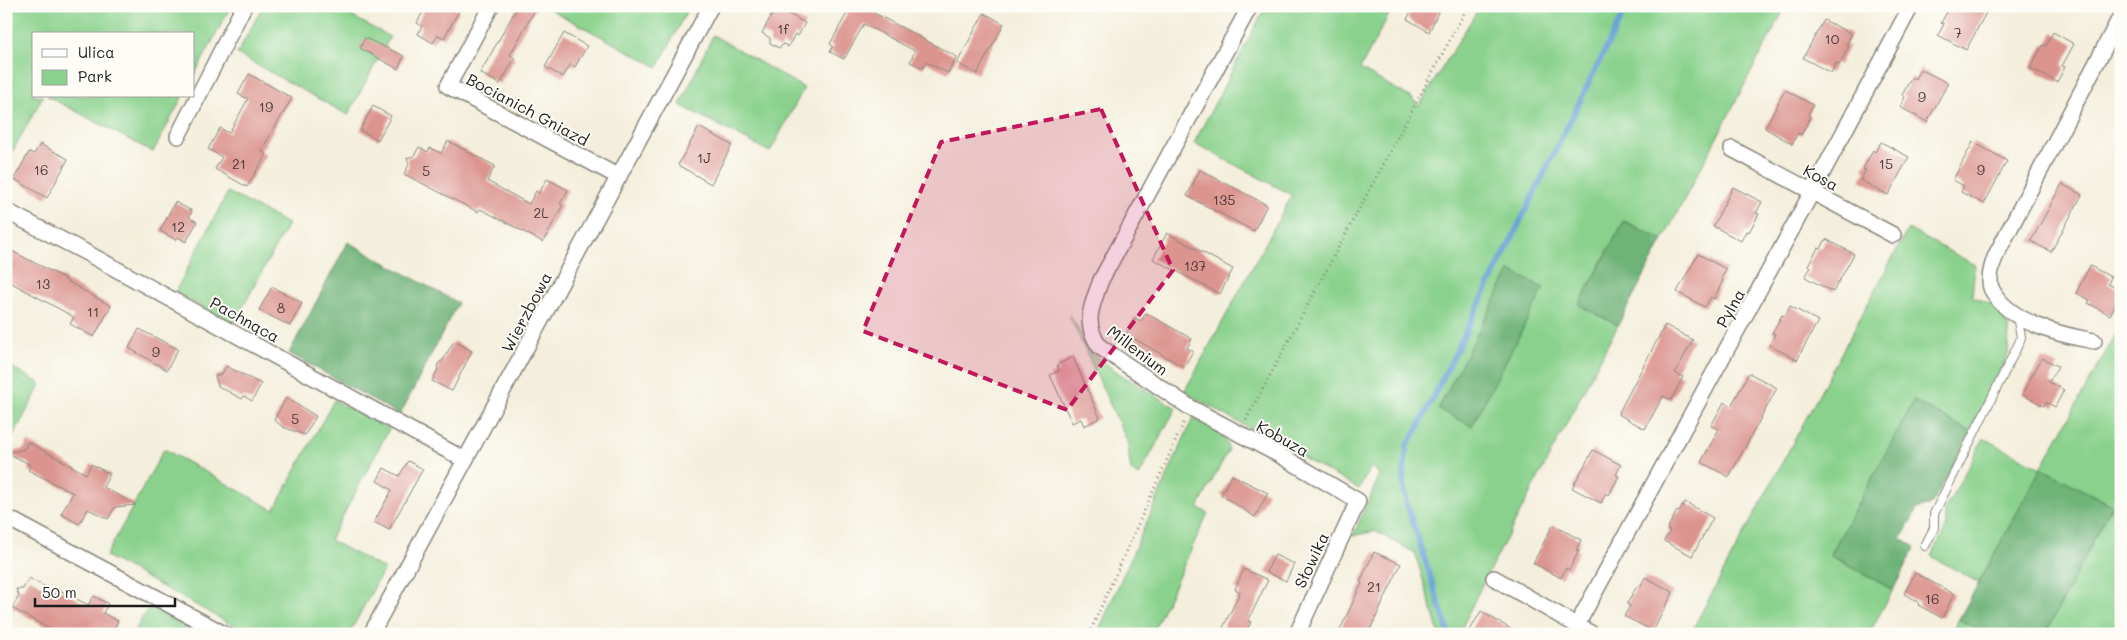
<svg xmlns="http://www.w3.org/2000/svg" width="2127" height="640" viewBox="0 0 2127 640" font-family="Mali,sans-serif">
<style>
.green{fill:#89d18c;stroke:#527654}
.forest{fill:#6eb378;stroke:#45684a}
.lines{fill:none;stroke-linecap:round;stroke-linejoin:round}
.stream{stroke:#67a1d6;stroke-width:5.5}
.building{fill:#dc948f}
.lane-casing{stroke:#88867c;stroke-width:10}
.street-casing{stroke:#88867c;stroke-width:18}
.path{stroke:#88867c;stroke-width:3;stroke-dasharray:1 4;stroke-linecap:butt}
.lane{stroke:#fff;stroke-width:8}
.street{stroke:#fff;stroke-width:15}
.marked{fill:#c2185b;fill-opacity:0.2;stroke:#c2185b;stroke-width:4;stroke-dasharray:10 6;stroke-linejoin:round}
.labels{text-anchor:middle;dominant-baseline:central;stroke-width:4;stroke-linejoin:round;paint-order:stroke}
.number-label{font-size:14px;fill:#4c3a39}
.street-label{font-size:16px;fill:#1c1c1c;stroke:#fdfcf7}
</style>
<rect width="100%" height="100%" fill="#fdfcf7"/>
<filter id="ink" filterUnits="userSpaceOnUse"><feTurbulence type="fractalNoise" baseFrequency=".02" numOctaves="2"/><feDisplacementMap in="SourceGraphic" scale="10" xChannelSelector="R" yChannelSelector="G"/><feConvolveMatrix kernelMatrix="1 2 1 2 8 2 1 2 1" color-interpolation-filters="sRGB"/></filter>
<filter id="wash" filterUnits="userSpaceOnUse"><feTurbulence type="fractalNoise" baseFrequency=".0096" numOctaves="4" result="noise"/><feDisplacementMap in="SourceGraphic" scale="20" xChannelSelector="R" yChannelSelector="G"/><feGaussianBlur stdDeviation="1.12" result="paint"/><feColorMatrix in="noise" values="0 0 0 0 0 0 0 0 0 0 0 0 0 0 0 0 0 1.4 0 .05"/><feComposite in="paint" operator="in"/></filter>
<g filter="url(#wash)">
<rect width="100%" height="100%" fill="#f4efdc"/>
<g class="green">
<polygon points="6,6 231,6 194,76 194,34 34,34 34,96 43,96 6,163"/>
<polygon points="263,6 333,6 390,37 348,115 237,54"/>
<polygon points="544,6 675,6 686,12 658,67"/>
<polygon points="1266,6 1393,7 1360,69 1412,98 1419,106 1480,6 1786,6 1663,240 1624,221 1579,305 1618,325 1480,589 1459,634 1439,634 1415,553 1375,531 1353,536 1380,474 1371,467 1359,489 1184,392 1292,195 1194,143"/>
<polygon points="713,35 804,88 770,152 680,105"/>
<polygon points="47,96 183,96 153,152"/>
<polygon points="228,192 288,224 233,325 175,292"/>
<polygon points="1908,229 1975,265 1972,297 1994,305 2004,316 2009,329 2008,355 1971,432 1914,401 1831,556 1893,590 1869,634 1690,634"/>
<polygon points="1069,315 1097,357 1120,374 1176,408 1139,476 1131,471 1127,441"/>
<polygon points="2121,325 2121,634 2045,634 2112,505 2041,469 1979,583 1931,556 1947,526 1944,511 1984,438 2041,468"/>
<polygon points="6,364 41,384 6,450"/>
<polygon points="334,400 389,429 330,540 384,569 349,634 249,634 106,556 164,449 274,510"/>
<polygon points="1193,418 1222,433 1229,449 1198,508 1208,513 1152,634 1097,634"/>
<polygon points="149,606 200,634 133,634"/>
<polygon points="1959,619 1986,634 1950,634"/>
</g>
<g class="forest">
<polygon points="1624,221 1663,240 1618,325 1579,305"/>
<polygon points="348,242 458,303 400,415 289,353"/>
<polygon points="1510,271 1544,288 1472,426 1438,409"/>
<polygon points="1914,401 1971,432 1932,504 1917,509 1901,539 1915,547 1893,590 1830,555"/>
<polygon points="2041,468 2112,505 2045,634 1986,634 1959,619"/>
</g>
<g class="lines">
<polyline class="stream" points="1449,634 1407,505 1403,482 1407,446 1417,430 1627,6"/>
</g>
<g id="blocks">
<g class="building">
<polygon points="426,6 451,6 459,11 444,38 438,35 433,43 418,34 422,26 417,23"/>
<polygon points="518,6 537,6 510,55 515,58 500,84 480,73"/>
<polygon points="851,6 861,6 957,57 948,73 926,62 923,68 910,62 915,51 864,24 844,59 830,52 833,46 830,44"/>
<polygon points="1414,6 1441,6 1429,32 1407,19"/>
<polygon points="1950,6 1977,6 1987,11 1966,50 1938,35 1944,24 1941,23"/>
<polygon points="776,7 805,23 798,36 795,34 788,47 784,44 779,48 770,43 770,38 762,33"/>
<polygon points="984,13 1004,24 977,74 957,63"/>
<polygon points="1824,20 1852,34 1846,45 1849,46 1839,65 1836,63 1831,73 1803,58"/>
<polygon points="2053,32 2074,44 2062,66 2065,67 2057,82 2030,68 2043,45 2046,46"/>
<polygon points="564,33 587,46 575,67 571,64 563,77 545,67"/>
<polygon points="365,38 404,56 398,69 360,48"/>
<polygon points="1920,69 1948,83 1927,122 1900,107 1905,97 1902,95 1912,77 1915,79"/>
<polygon points="249,74 292,98 261,151 266,154 247,187 215,169 222,157 208,149 220,128 229,133 248,99 238,94"/>
<polygon points="1785,90 1813,105 1808,115 1810,116 1806,126 1801,135 1798,133 1792,144 1765,128"/>
<polygon points="373,106 391,116 378,140 360,130"/>
<polygon points="699,127 732,145 711,184 678,165"/>
<polygon points="448,141 495,166 487,181 529,204 536,191 539,193 547,179 568,190 560,204 563,205 543,242 494,216 480,209 478,212 404,174 409,165 407,158 414,156 419,147 428,152 430,148 441,153"/>
<polygon points="1881,142 1909,157 1888,195 1860,180 1866,170 1863,169 1873,150 1875,152"/>
<polygon points="1973,142 2007,161 1984,204 1961,192 1964,186 1953,180"/>
<polygon points="40,144 68,159 47,198 14,179 29,152 34,154"/>
<polygon points="1200,170 1267,205 1254,231 1187,196"/>
<polygon points="2062,184 2082,195 2051,252 2031,241"/>
<polygon points="1733,187 1762,202 1756,213 1759,214 1749,232 1746,231 1741,241 1713,226"/>
<polygon points="175,202 192,211 189,217 197,222 186,242 178,237 176,240 160,231"/>
<polygon points="1167,233 1233,269 1220,294 1153,259"/>
<polygon points="1826,239 1854,254 1833,292 1805,277 1811,267 1808,265 1818,248 1821,249"/>
<polygon points="6,248 66,279 65,280 111,306 94,337 70,324 74,317 6,280"/>
<polygon points="1698,254 1726,269 1721,279 1723,280 1714,299 1711,297 1705,307 1677,292"/>
<polygon points="2090,266 2111,277 2108,284 2121,291 2121,295 2110,315 2088,303 2090,300 2076,293"/>
<polygon points="272,287 302,303 290,326 259,310"/>
<polygon points="1790,306 1818,321 1797,360 1769,345 1775,334 1772,333 1782,315 1785,316"/>
<polygon points="1146,313 1192,339 1187,348 1193,351 1184,367 1126,334 1135,318 1141,321"/>
<polygon points="1665,325 1693,340 1675,373 1683,377 1671,400 1663,396 1645,429 1618,414"/>
<polygon points="139,329 178,349 167,370 129,348"/>
<polygon points="454,341 472,351 452,391 432,381 438,369 437,365 443,360"/>
<polygon points="1073,357 1100,418 1084,426 1081,419 1072,423 1050,375 1059,371 1057,365"/>
<polygon points="2042,358 2058,366 2049,382 2064,390 2055,407 2046,402 2044,406 2022,394"/>
<polygon points="226,366 261,384 252,401 244,396 242,399 218,386 215,376 222,374"/>
<polygon points="1749,373 1777,388 1729,477 1701,462 1719,429 1711,426 1724,402 1731,406"/>
<polygon points="286,398 316,416 305,435 283,427 274,420"/>
<polygon points="28,442 86,474 91,464 110,474 103,487 136,505 115,507 108,519 88,509 79,524 61,514 73,493 28,470 31,465 8,453 24,449"/>
<polygon points="1593,450 1621,465 1616,475 1619,476 1609,495 1606,493 1601,503 1572,488"/>
<polygon points="408,461 423,469 389,530 374,522 392,490 377,481 384,468 399,476"/>
<polygon points="1232,475 1268,493 1255,517 1221,495"/>
<polygon points="1685,502 1713,518 1692,556 1664,541 1670,531 1667,529 1677,511 1679,512"/>
<polygon points="1553,525 1581,540 1576,550 1579,551 1569,570 1566,568 1561,578 1533,563"/>
<polygon points="1374,552 1401,564 1368,634 1338,634 1362,583 1360,582"/>
<polygon points="1275,555 1294,564 1286,581 1266,572"/>
<polygon points="1244,569 1268,580 1248,621 1251,622 1245,634 1220,634 1240,592 1235,589"/>
<polygon points="1915,573 1954,594 1942,618 1918,605 1919,602 1904,594"/>
<polygon points="1645,577 1673,592 1653,631 1624,616 1630,606 1627,604 1637,586 1640,587"/>
<polygon points="29,578 52,591 54,587 88,605 94,596 108,604 103,613 118,621 111,634 59,634 12,608 19,596 16,589 23,589"/>
<polygon points="1481,611 1519,634 1468,634"/>
</g>
</g>
</g>
<g filter="url(#ink)">
<use href="#blocks" fill-opacity="0" stroke="#88867c" stroke-width="1"/>
<g class="lines">
<g class="lane-casing">
<polyline id="lane" points="1925,546 1934,528 1934,514 2019,343 2021,337 2017,316"/>
</g>
<g class="street-casing">
<g id="street">
<polyline points="491,6 448,86 619,177"/>
<path d="M 1250,6 L 1101,280 C 1092,305 1082,323 1100,347 L 1191,408 L 1285,458 L 1358,501 L 1297,634"/>
<polyline points="178,136 244,6"/>
<polyline points="1732,149 1893,235"/>
<polyline points="6,211 85,252 465,460"/>
<path d="M 2094,341 C 2061,335 2009,323 1992,290 C 1987,280 1992,265 1996,255 L 2121,16"/>
<polyline points="6,517 224,634"/>
<polyline points="1494,578 1592,634"/>
<polyline points="1577,625 1812,192 1911,6"/>
<polyline points="371,634 711,6"/>
</g>
</g>
<g class="path">
<polyline points="1246,420 1468,6"/>
<polyline points="1089,634 1184,422"/>
</g>
<use href="#lane" class="lane"/>
<use href="#street" class="street"/>
</g>
</g>
<path class="marked" d="M 1101,109 L 1173,270 L 1067,410 L 863,331 L 941,142 Z"/>
<g class="labels">
<g class="number-label">
<text x="783" y="28">1f</text>
<text x="1958" y="32">7</text>
<text x="1832" y="38">10</text>
<text x="1922" y="96">9</text>
<text x="266" y="106">19</text>
<text x="704" y="157">1J</text>
<text x="239" y="163">21</text>
<text x="1886" y="163">15</text>
<text x="41" y="169">16</text>
<text x="1981" y="169">9</text>
<text x="426" y="170">5</text>
<text x="1224" y="199">135</text>
<text x="541" y="212">2L</text>
<text x="178" y="226">12</text>
<text x="1195" y="265">137</text>
<text x="43" y="283">13</text>
<text x="281" y="307">8</text>
<text x="93" y="311">11</text>
<text x="156" y="351">9</text>
<text x="295" y="418">5</text>
<text x="1374" y="586">21</text>
<text x="1932" y="598">16</text>
</g>
<g class="street-label">
<text transform="translate(528 109) rotate(28)">Bocianich Gniazd</text>
<text transform="translate(1821 177) rotate(28)">Kosa</text>
<text transform="translate(1730 308) rotate(-61)">Pylna</text>
<text transform="translate(526 312) rotate(-62)">Wierzbowa</text>
<text transform="translate(245 319) rotate(29)">Pachnąca</text>
<text transform="translate(1138 350) rotate(37)">Millenium</text>
<text transform="translate(1283 438) rotate(29)">Kobuza</text>
<text transform="translate(1311 560) rotate(-65)">Słowika</text>
</g>
</g>
<rect width="2127" height="640" fill="none" stroke="#fdfcf7" stroke-width="25"/>
<rect x="32" y="32" width="162" height="65" fill="#fdfcf7" stroke="#a3a29f"/>
<rect x="42" y="49" width="25" height="8" fill="#ffffff" stroke="#a3a29f"/>
<text x="78" y="58" font-size="15" fill="#1c1c1c">Ulica</text>
<rect x="42" y="70" width="25" height="15" fill="#89d18c" stroke="#a3a29f"/>
<text x="78" y="82" font-size="15" fill="#1c1c1c">Park</text>
<path d="M35 598v8h140v-8" fill="none" stroke="#1c1c1c" stroke-width="2.5"/>
<text x="42" y="598" font-size="15" fill="#1c1c1c" stroke="#fdfcf7" stroke-width="4" paint-order="stroke">50 m</text>
</svg>
